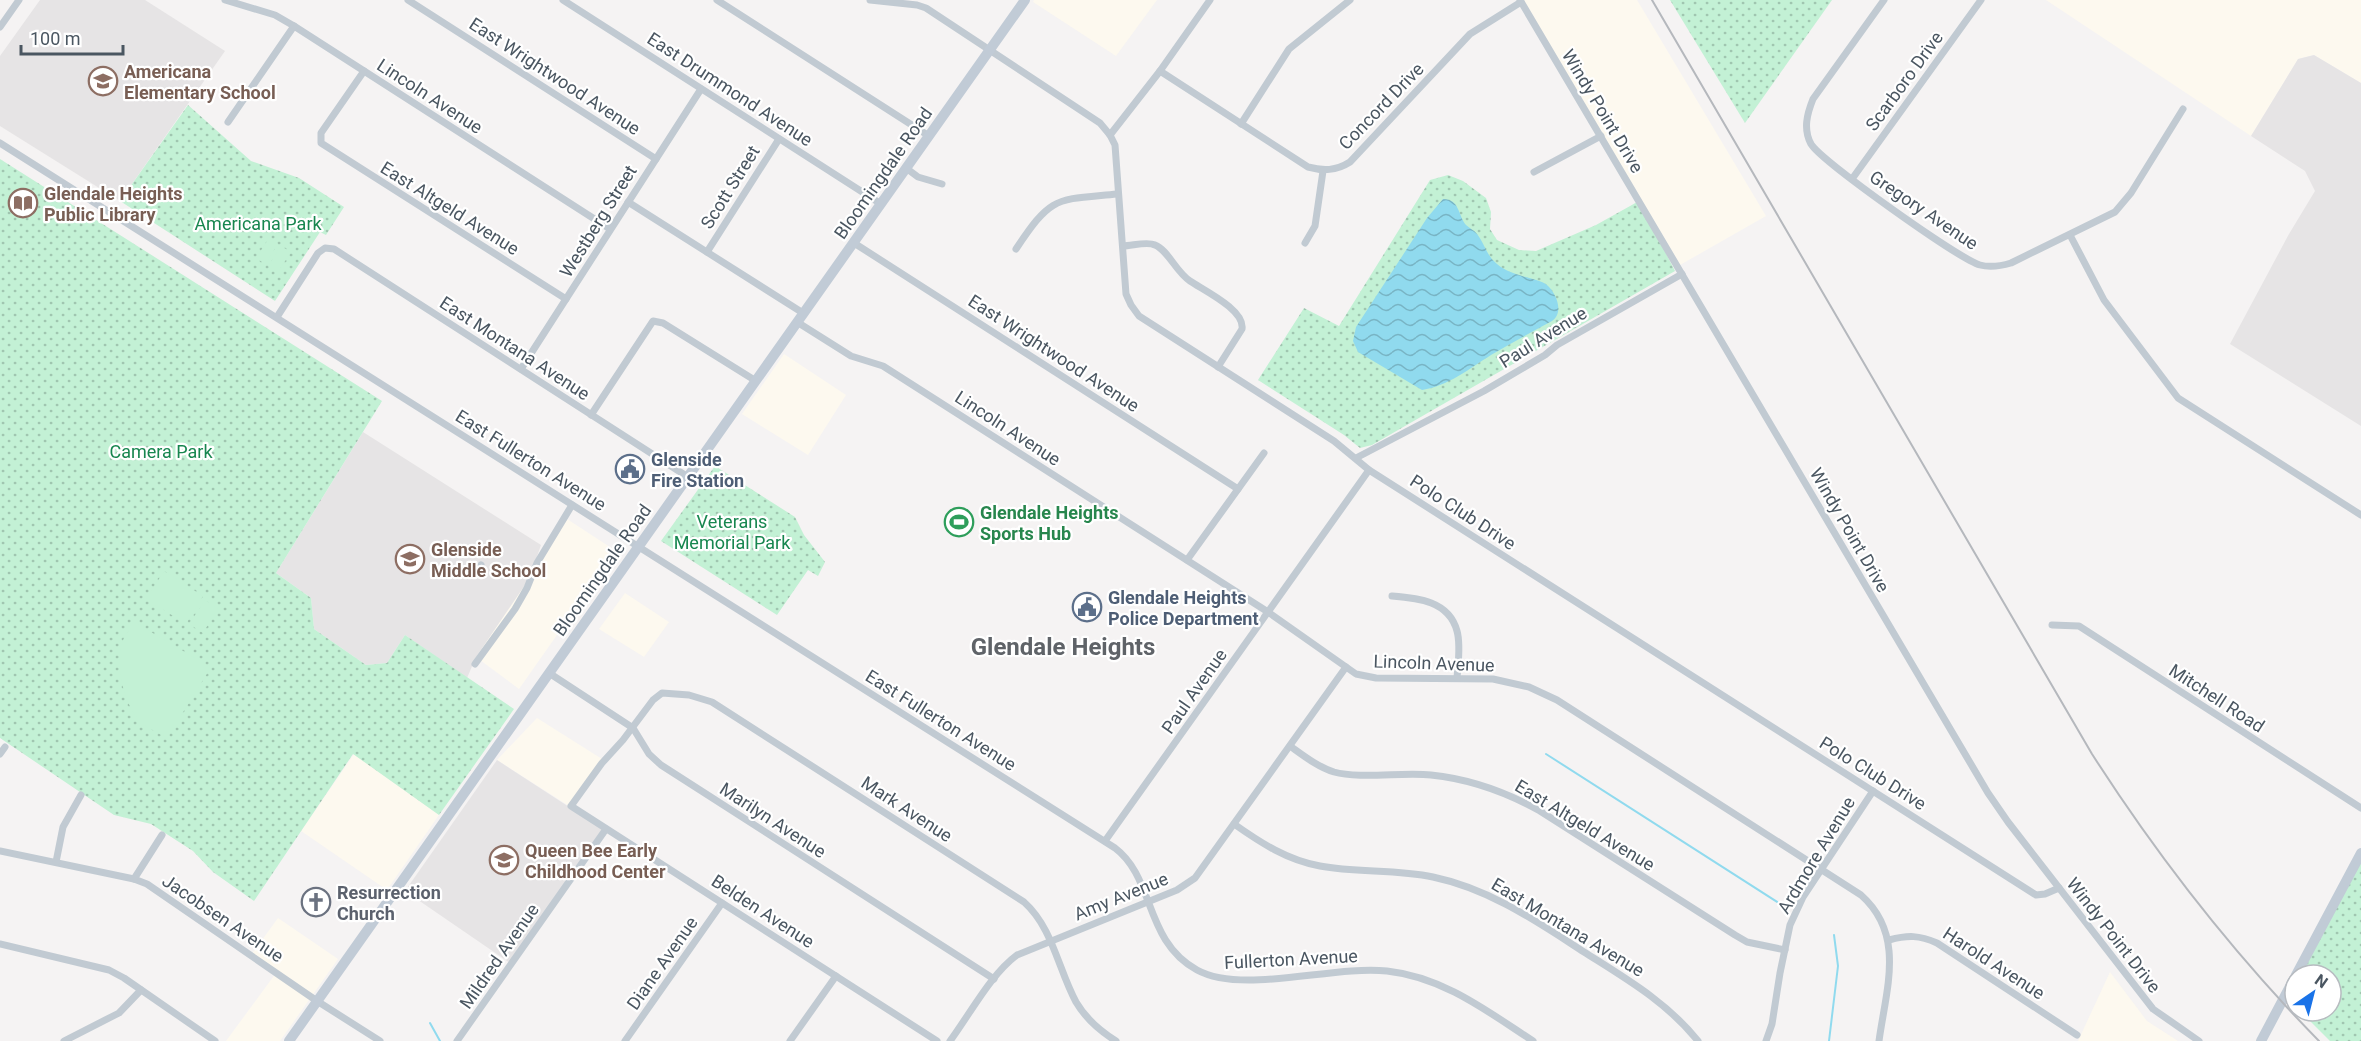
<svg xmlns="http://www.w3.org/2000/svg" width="2361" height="1041" viewBox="0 0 2361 1041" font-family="Roboto,sans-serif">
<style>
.commercial{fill:#fdf9ef}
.education{fill:#e6e4e5}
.park{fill:url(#park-dots)}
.garden{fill:#c3f1d5}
.water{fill:url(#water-waves)}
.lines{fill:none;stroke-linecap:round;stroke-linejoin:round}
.stream{stroke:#90daee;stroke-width:2}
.street{stroke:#c1cad2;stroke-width:7}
.secondary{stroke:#c1cbd6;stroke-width:10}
.rail{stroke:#b5b8bd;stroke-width:2}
.labels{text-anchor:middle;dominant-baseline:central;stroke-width:4.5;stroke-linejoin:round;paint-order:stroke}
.education-label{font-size:18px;font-weight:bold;fill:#785e54;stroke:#fff;text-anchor:start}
.street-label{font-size:18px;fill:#4a5661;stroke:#fff}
.park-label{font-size:18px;fill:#17864f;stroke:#fff}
.service-label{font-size:18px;font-weight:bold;fill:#4e5e75;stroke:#fff;text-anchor:start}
.leisure-label{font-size:18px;font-weight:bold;fill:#27864d;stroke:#fff;text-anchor:start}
.worship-label{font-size:18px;font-weight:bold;fill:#5b616d;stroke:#fff;text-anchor:start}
.district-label{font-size:24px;font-weight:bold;fill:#5f6368;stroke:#fff}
</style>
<defs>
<pattern id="park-dots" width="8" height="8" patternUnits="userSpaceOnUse" patternTransform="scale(1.5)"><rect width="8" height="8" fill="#c3f1d5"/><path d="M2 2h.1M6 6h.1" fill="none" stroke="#a0c6b0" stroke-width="1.8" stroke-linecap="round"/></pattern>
<pattern id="water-waves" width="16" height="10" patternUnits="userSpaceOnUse" patternTransform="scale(1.5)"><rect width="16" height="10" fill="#90daee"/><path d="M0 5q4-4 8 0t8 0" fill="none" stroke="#78b4c4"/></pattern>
</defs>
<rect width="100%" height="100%" fill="#f5f3f3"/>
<g class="commercial">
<polygon points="1034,0 1157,0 1116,56 1033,2"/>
<polygon points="1523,0 1637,0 1766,216 1680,265"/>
<polygon points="2046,0 2361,0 2361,83 2314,55 2298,59 2251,136"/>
<polygon points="784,354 846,395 808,455 742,414"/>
<polygon points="567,519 616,551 519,689 476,657"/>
<polygon points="625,593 669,622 644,657 599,629"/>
<polygon points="537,718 602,759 569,806 497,760"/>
<polygon points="354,754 439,815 387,890 301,831"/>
<polygon points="278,918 338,959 280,1041 226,1041 276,973 251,955"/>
<polygon points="2110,972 2147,1021 2178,1041 2078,1041"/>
</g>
<g class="education">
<polygon points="40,0 145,0 225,51 120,201 0,126 0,56"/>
<polygon points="2314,55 2361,83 2361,426 2230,344 2289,234 2315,191 2305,171 2251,136 2298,59"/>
<polygon points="363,432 541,545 529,579 476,657 467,678 405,635 387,663 366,665 314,629 311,598 276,573"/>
<polygon points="497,760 603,829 510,963 405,891"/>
</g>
<g class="park">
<polygon points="1670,0 1832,0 1745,123"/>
<polygon points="188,105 251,161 299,178 344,207 326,235 320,232 275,301 120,201"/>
<polygon points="0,159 382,401 276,573 311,598 314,629 366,665 387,663 405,635 514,709 439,815 353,754 254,901 213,872 193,851 151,824 114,815 0,738"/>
<polygon points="1448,175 1463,181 1486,198 1491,212 1490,229 1497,240 1519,250 1536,251 1596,225 1639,201 1675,271 1372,445 1360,448 1344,435 1258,380 1304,308 1339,326 1430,180"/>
<polygon points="715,466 795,517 804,535 825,562 818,576 808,570 777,615 661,541"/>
<polygon points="2361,859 2361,1041 2330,1041 2300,1011 2331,1011 2331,975 2299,975"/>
</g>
<g class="garden">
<polygon points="269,238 278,244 265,264 256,258"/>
<polygon points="281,246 291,252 278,272 268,266"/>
<polygon points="164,571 203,596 186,624 146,599"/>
<polygon points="205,600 218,608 203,633 189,624"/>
<path d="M 134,622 L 207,665 L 208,672 L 167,738 C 159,733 149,729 142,723 C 125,709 114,664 122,643 C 124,636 130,629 134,622 Z"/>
</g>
<path class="water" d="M 1443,199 C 1460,199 1458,216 1466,225 C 1469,228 1474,230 1477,234 C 1485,244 1486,255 1497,264 C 1512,277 1539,278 1547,285 C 1557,294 1564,313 1552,321 C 1532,332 1511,343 1491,355 C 1469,369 1448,386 1422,390 L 1358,352 L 1353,341 L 1356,327 L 1427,218 Z"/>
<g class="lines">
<g class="stream">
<polyline points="1546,754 1782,905"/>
<polyline points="430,1023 440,1041"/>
<polyline points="1829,1041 1838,966 1834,935"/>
</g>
<g class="street">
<polyline points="225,0 275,15 294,26 610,229"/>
<polyline points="408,0 656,159"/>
<polyline points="563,0 881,204"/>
<polyline points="717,0 929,136"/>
<polyline points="870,0 917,5 926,8 1100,123 1110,135 1115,145 1126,294 1131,305 1139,316 1334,441 1369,470 2036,895 2045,894 2059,888"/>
<polyline points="1520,0 1988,793 2008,822 2153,1009 2199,1041"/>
<path d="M 1884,0 L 1813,99 C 1807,114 1803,129 1811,144 C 1821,161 1959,259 1980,265 C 1991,268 2001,266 2011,263 L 2115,212 L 2131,193 L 2183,109"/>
<polyline points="0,27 19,0"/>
<polyline points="364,71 321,133 321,143 566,299"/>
<path d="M 1160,71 L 1308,167 C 1323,171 1336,171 1350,162 L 1470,34 L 1521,2"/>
<polyline points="228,122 294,26"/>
<polyline points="1241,124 1289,49 1350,0"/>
<polyline points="1110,135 1160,71 1210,0"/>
<path d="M 0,143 L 1115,848 C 1155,878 1144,941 1197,970 C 1243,995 1332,965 1387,971 C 1443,977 1487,1011 1533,1041"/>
<polyline points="906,168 918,177 942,184"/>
<polyline points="1534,172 1601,136"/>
<polyline points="1852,179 1981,0"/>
<polyline points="628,202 803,313"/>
<polyline points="2070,235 2104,300 2178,398 2361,515"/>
<polyline points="854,243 1238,489"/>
<polyline points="1305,243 1315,226 1323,171"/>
<path d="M 1123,246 C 1132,246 1147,241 1155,245 C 1168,250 1176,272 1190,281 C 1205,291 1245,310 1242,329 L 1218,367"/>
<path d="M 1016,249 C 1052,195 1055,200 1117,194"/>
<polyline points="707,252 779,139"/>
<polyline points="277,317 318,253 325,248 334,249 688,477"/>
<path d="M 797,322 L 851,356 L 883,366 L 1268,612 L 1356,674 L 1376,678 L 1493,679 L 1529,687 L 1557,700 L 1861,895 C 1906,935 1886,989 1879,1041"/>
<polyline points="521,369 701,89"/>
<polyline points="591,415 653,321 663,323 756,381"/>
<polyline points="1356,458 1484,391 1545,355 1557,345 1682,274"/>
<polyline points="1187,560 1264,453"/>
<polyline points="477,571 481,565"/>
<path d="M 1392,596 C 1418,598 1449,601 1457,631 C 1461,645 1458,664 1457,678"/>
<polyline points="2052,625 2079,626 2361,808"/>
<polyline points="475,664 515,609 527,588 537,563 572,505"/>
<polyline points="549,673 633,728 649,754 661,765 994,979"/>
<path d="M 1290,746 C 1304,756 1318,767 1334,772 C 1359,779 1404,772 1431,775 C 1470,779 1506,792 1540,811 L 1735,935 L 1747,942 L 1785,950"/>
<polyline points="0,754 5,747"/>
<path d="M 1234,824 C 1261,843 1287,860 1320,866 C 1357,873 1396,869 1433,877 C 1490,889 1536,921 1584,952 C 1625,978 1667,1002 1698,1041"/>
<polyline points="1105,841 1369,470"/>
<polyline points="0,851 134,879 147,884 317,1001 380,1041"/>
<polyline points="56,862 63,827 81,795"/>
<polyline points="134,879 162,835"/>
<path d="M 1889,940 C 1908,935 1919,935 1937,943 L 2077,1035"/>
<polyline points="0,944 109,970 124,978 215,1041"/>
<polyline points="64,1041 119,1013 141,990"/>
<polyline points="457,1041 606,829"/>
<polyline points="625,1041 722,903"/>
<polyline points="790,1041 836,976"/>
<path d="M 937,1041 L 571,806 L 602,763 L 623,740 L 653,700 L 662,693 L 689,695 L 712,702 L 1024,902 C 1053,928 1058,969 1076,1002 C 1086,1019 1100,1031 1116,1041"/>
<path d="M 950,1041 C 970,1014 991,974 1017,955 L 1177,890 L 1195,878 L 1346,667"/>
<polyline points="1766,1041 1772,1024 1780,973 1790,925 1803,897 1873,791"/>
</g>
<g class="secondary">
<polyline points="2296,975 2361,853"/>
<polyline points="289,1041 1025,0"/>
<polyline points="2261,1041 2295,977"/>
</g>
<path class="rail" d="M 1652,0 L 2092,754 C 2158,857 2234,954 2319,1041"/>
</g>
<defs>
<g id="school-ring" transform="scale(1.5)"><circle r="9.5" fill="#fff" stroke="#8d6e63" stroke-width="1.5"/><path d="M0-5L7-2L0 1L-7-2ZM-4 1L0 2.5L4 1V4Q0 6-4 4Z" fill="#8d6e63"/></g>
<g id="library-ring" transform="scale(1.5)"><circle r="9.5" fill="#fff" stroke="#8d6e63" stroke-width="1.5"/><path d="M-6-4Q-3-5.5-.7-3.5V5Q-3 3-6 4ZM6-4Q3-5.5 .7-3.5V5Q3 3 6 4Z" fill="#8d6e63"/></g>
<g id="civic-ring" transform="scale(1.5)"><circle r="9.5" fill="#fff" stroke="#5c6f8a" stroke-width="1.5"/><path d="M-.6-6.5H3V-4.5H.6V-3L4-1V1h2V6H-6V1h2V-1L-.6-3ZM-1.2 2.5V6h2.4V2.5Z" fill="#5c6f8a"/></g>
<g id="stadium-ring" transform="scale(1.5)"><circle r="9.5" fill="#fff" stroke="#2e9e5b" stroke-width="1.5"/><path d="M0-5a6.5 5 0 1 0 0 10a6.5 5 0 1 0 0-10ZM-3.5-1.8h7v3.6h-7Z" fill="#2e9e5b"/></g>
<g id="church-ring" transform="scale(1.5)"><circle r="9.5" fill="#fff" stroke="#6b7280" stroke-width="1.5"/><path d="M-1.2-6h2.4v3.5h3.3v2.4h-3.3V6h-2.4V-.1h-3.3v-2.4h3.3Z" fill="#6b7280"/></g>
</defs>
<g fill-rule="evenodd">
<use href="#school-ring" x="103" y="81"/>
<use href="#library-ring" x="23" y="203"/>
<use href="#civic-ring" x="630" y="469"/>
<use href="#stadium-ring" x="959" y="522"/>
<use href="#school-ring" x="410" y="559"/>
<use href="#civic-ring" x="1087" y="607"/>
<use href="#school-ring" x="504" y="860"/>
<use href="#church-ring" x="316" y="902"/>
</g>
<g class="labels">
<g class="education-label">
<text x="124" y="71">Americana<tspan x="124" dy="21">Elementary School</tspan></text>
<text x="44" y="193">Glendale Heights<tspan x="44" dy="21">Public Library</tspan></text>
<text x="431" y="549">Glenside<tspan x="431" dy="21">Middle School</tspan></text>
<text x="525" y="850">Queen Bee Early<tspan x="525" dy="21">Childhood Center</tspan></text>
</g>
<g class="street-label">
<text transform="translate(555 76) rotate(33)">East Wrightwood Avenue</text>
<text transform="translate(1904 81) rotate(-54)">Scarboro Drive</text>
<text transform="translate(730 89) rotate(33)">East Drummond Avenue</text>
<text transform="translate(430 96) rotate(33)">Lincoln Avenue</text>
<text transform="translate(1381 106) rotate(-46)">Concord Drive</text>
<text transform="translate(1603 111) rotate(59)">Windy Point Drive</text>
<text transform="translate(883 173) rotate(-55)">Bloomingdale Road</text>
<text transform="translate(730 187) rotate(-58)">Scott Street</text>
<text transform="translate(450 208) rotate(32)">East Altgeld Avenue</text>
<text transform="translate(1924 210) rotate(34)">Gregory Avenue</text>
<text transform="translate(598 221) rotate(-58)">Westberg Street</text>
<text transform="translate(1543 337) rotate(-32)">Paul Avenue</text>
<text transform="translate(515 348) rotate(33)">East Montana Avenue</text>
<text transform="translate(1054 353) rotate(33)">East Wrightwood Avenue</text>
<text transform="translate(1008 428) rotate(33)">Lincoln Avenue</text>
<text transform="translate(531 460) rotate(32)">East Fullerton Avenue</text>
<text transform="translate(1463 512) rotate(33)">Polo Club Drive</text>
<text transform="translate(1850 530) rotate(60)">Windy Point Drive</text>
<text transform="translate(602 570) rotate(-55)">Bloomingdale Road</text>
<text transform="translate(1434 663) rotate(2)">Lincoln Avenue</text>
<text transform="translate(1194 691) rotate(-55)">Paul Avenue</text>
<text transform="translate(2217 698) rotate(33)">Mitchell Road</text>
<text transform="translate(941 720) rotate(32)">East Fullerton Avenue</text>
<text transform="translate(1873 773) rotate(32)">Polo Club Drive</text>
<text transform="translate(907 809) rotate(33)">Mark Avenue</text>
<text transform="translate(773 820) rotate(33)">Marilyn Avenue</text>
<text transform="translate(1585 825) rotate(31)">East Altgeld Avenue</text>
<text transform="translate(1816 855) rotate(-59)">Ardmore Avenue</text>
<text transform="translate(1121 896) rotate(-22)">Amy Avenue</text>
<text transform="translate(763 911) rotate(33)">Belden Avenue</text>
<text transform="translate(223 918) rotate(34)">Jacobsen Avenue</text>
<text transform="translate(1568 927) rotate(31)">East Montana Avenue</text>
<text transform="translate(2114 935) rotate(52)">Windy Point Drive</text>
<text transform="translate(499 956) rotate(-55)">Mildred Avenue</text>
<text transform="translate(1291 959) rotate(-3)">Fullerton Avenue</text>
<text transform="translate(662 963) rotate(-55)">Diane Avenue</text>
<text transform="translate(1994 963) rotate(33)">Harold Avenue</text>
</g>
<g class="park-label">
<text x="258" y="223">Americana Park</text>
<text x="161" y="451">Camera Park</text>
<text x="732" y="521">Veterans<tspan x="732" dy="21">Memorial Park</tspan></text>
</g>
<g class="service-label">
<text x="651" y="459">Glenside<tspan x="651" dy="21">Fire Station</tspan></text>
<text x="1108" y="597">Glendale Heights<tspan x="1108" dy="21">Police Department</tspan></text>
</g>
<g class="leisure-label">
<text x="980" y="512">Glendale Heights<tspan x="980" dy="21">Sports Hub</tspan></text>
</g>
<g class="worship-label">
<text x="337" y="892">Resurrection<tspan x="337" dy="21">Church</tspan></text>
</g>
<g class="district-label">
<text x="1063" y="647">Glendale Heights</text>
</g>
</g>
<g transform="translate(2313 993) rotate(35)"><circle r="28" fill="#ffffff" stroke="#b7bbc0" stroke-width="1.5"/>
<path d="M0-4.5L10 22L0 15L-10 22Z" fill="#1a73e8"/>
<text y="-9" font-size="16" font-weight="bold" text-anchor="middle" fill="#4a5661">N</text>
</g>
<path d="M21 45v9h102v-9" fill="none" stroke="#4a5661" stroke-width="3"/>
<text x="30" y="45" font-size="18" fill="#4a5661" stroke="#ffffff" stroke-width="4.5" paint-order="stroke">100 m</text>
</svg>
